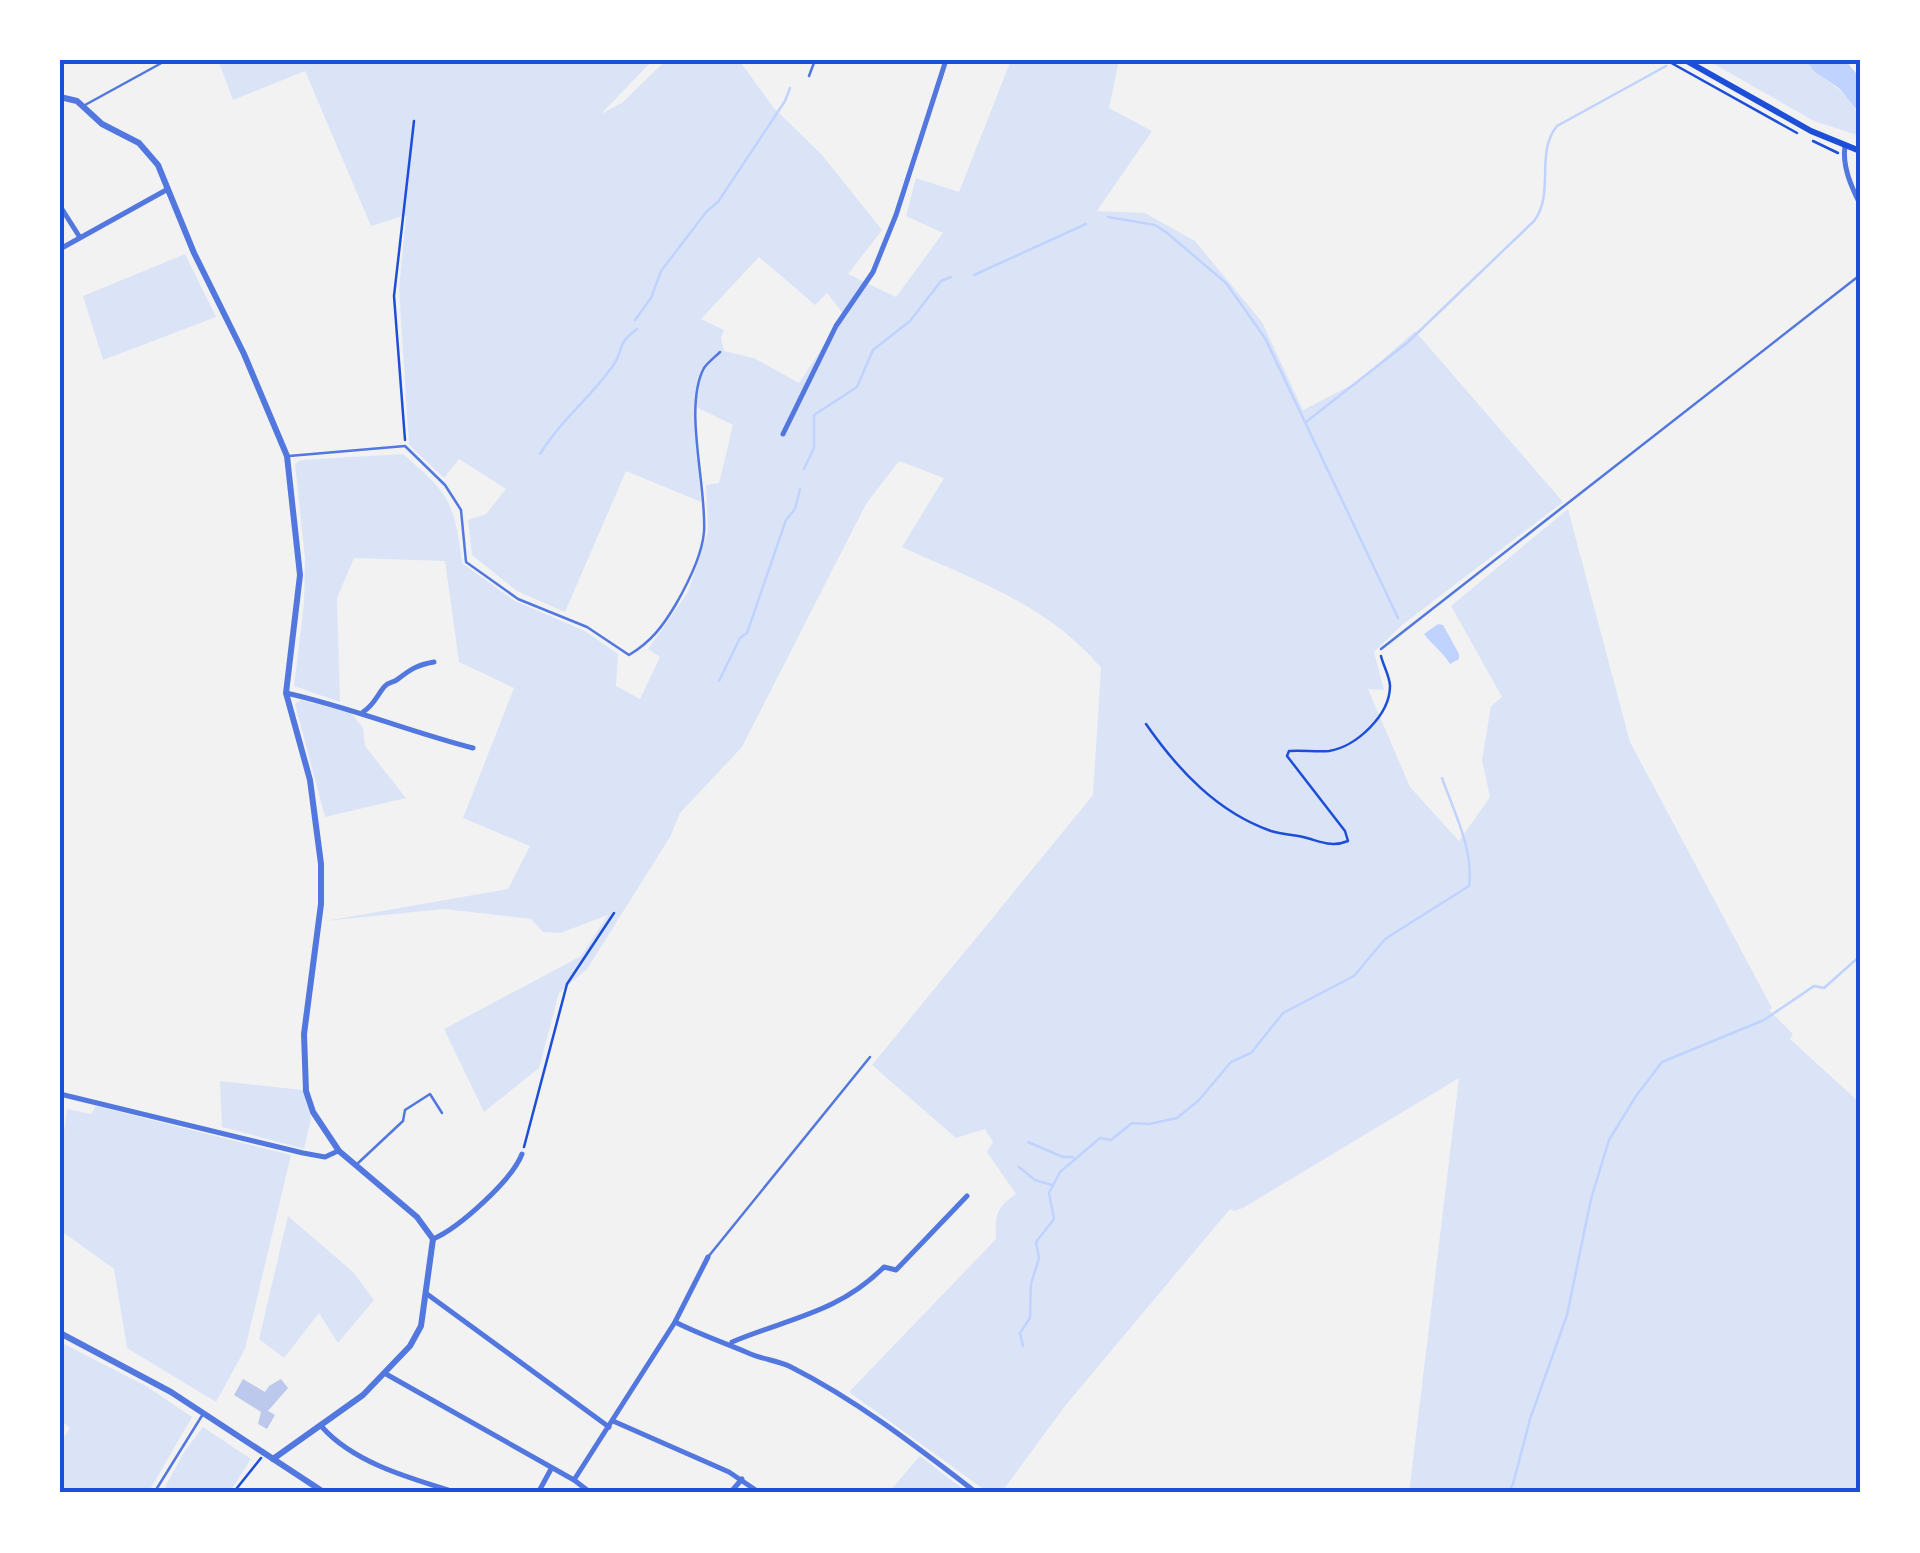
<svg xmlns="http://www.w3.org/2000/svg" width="1920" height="1553" viewBox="0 0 1920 1553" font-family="'Noto Sans',sans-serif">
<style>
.green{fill:#dbe4f7;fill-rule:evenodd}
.water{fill:#bfd3fe}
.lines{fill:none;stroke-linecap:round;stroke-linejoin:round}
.stream{stroke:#bfd3fe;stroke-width:2.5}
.building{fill:#bdc9ec}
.path{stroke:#1d4ed8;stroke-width:2.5}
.service{stroke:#5277de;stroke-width:2.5}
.minor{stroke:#5277de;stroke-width:5}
.tertiary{stroke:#5277de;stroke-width:6}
.secondary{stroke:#1d4ed8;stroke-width:6}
.neatline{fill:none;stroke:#1d4ed8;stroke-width:4}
</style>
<rect width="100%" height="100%" fill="#f2f2f2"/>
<g class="green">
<path d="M 218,60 L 653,60 L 601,114 L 623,102 L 666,60 L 739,60 L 773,107 L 822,155 L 882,230 L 848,274 L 896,297 L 943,233 L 906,216 L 916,178 L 959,192 L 1011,60 L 1119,60 L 1109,108 L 1152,131 L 1097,211 L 1145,213 L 1195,241 L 1262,322 L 1303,410 L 1359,381 L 1415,331 L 1563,502 L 1402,625 L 1374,652 L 1384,690 L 1368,689 L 1410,787 L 1459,841 L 1490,797 L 1482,760 L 1491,706 L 1502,697 L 1451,606 L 1568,509 L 1630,742 L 1772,1008 L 1769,1010 L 1793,1034 L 1790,1039 L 1860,1103 L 1860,1493 L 1409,1493 L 1459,1078 L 1243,1208 L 1234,1211 L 1230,1209 L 1065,1406 L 1001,1493 L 989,1493 L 849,1392 L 996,1239 C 995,1215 996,1207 1016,1194 L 987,1152 L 993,1142 L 985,1129 L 956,1138 L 872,1065 L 1093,795 L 1101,668 C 1049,605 974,580 902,547 L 944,478 L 899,461 L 866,504 L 742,747 L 680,813 L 670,837 L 587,969 L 559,993 L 539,1068 L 484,1112 L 444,1029 L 581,956 L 608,915 L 560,933 L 543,932 L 531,919 L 444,909 L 325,921 L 508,889 L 530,846 L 463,818 L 514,688 L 459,662 L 445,561 L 354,558 L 337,598 L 340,702 L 294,686 L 304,604 L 305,558 L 295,464 L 301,460 L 403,454 C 450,495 454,500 462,563 L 515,601 L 585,631 L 618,654 L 616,686 L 640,699 L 660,657 L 648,649 L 688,592 L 708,531 L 706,485 L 719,483 L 733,425 L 694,406 L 701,502 L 626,471 L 565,612 L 517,591 L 472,555 L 468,520 L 486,514 L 506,489 L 459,459 L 444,478 L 409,445 L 399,289 L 406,215 L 371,226 L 305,71 L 233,100 ZM 759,257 L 815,305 L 827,293 L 844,315 L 799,383 L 754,358 L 724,351 L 721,338 L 724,330 L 701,319 Z"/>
<path d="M 1707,60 L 1805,60 C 1830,91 1860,89 1860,136 L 1814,121 Z"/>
<polygon points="185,254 216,317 103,360 83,296"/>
<polygon points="301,700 351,713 363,728 365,746 406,798 325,817 295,704"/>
<polygon points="220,1081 303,1090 311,1118 304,1149 222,1127"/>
<polygon points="96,1106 291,1155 245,1349 216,1402 127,1348 114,1269 60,1230 60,1162 67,1109 91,1114"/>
<polygon points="288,1216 353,1272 374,1300 338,1343 319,1313 284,1358 259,1339"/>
<polygon points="60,1342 146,1386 192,1417 148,1493 60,1493 60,1443 70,1428 60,1420"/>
<polygon points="203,1427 251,1459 229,1493 162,1493 184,1452"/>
<polygon points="920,1456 968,1493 888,1493"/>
</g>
<g class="water">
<polygon points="1805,60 1845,60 1860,78 1860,114 1840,89 1815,72"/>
<path d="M 1438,624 L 1443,625 L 1459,654 L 1459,659 L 1450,664 C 1443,652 1433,646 1424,634 Z"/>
</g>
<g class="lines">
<g class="stream">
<polyline points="1108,217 1155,225 1166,232 1226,283 1265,338 1398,618"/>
<polyline points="974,275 1086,224"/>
<polyline points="635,320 651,298 661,271 707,211 718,202 785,101 790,88"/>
<path d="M 1306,422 L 1408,342 L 1534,221 C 1555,194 1535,152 1557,126 L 1666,66"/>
<path d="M 540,454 C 560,421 590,398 612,367 C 626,348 614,346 637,329"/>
<polyline points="804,469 814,448 814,415 857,387 873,350 910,321 941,281 951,277"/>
<polyline points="719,681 740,638 747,633 786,520 795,509 800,489"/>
<polyline points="1028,1142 1063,1157 1073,1157"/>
<polyline points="1019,1167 1035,1180 1052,1185"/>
<path d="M 1023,1346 L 1020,1333 L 1030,1318 L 1031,1284 L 1039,1258 L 1036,1242 L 1054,1219 L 1049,1193 L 1060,1172 L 1100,1138 L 1111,1140 L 1132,1123 L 1149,1124 L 1177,1118 L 1199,1100 L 1231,1062 L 1251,1053 L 1283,1013 L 1354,976 L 1385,939 L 1469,886 C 1474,850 1454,812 1442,778"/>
<polyline points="1508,1493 1513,1484 1530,1419 1567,1315 1591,1199 1609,1140 1636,1096 1662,1062 1764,1020 1814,986 1824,988 1860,956"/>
</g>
</g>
<polygon class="building" points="243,1379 265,1392 269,1386 281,1379 288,1388 268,1411 275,1415 267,1429 258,1424 261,1412 234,1395"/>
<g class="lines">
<g class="path">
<polyline points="1666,60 1797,133"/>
<polyline points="1813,141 1838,153"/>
<polyline points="405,440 394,296 414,121"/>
<path d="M 1146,724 C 1178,770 1217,812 1271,831 C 1281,834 1293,835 1303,837 C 1320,841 1331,848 1348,841 L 1345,831 L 1287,756 L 1289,751 C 1302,750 1316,752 1329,751 C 1356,747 1390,715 1390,686 C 1390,677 1383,665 1381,656"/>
<polyline points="524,1147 567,984 614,913"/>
<polyline points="233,1493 261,1458"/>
</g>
<g class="service">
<polyline points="809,76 815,60"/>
<polyline points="85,105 167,60"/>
<path d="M 289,456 L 405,446 L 445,485 L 461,510 L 466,562 L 518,599 L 587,627 L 629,655 C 651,642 663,626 676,604 C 688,583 702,556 704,532 C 707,487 683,407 704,368 C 707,363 716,356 720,352"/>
<polyline points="1381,649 1860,275"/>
<polyline points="356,1165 403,1121 405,1110 430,1094 442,1113"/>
<polyline points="708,1257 870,1057"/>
<polyline points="154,1493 203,1414"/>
</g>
<g class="minor">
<path d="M 1845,146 C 1842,166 1851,186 1860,204"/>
<polyline points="60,206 79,236"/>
<polyline points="60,249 168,189"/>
<polyline points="783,434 836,326 873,272 896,215 946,60"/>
<path d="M 286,693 C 350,707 410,732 473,748"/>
<path d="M 363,712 C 374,705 376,697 384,687 C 389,681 392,684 398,679 C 411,669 417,665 434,662"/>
<polyline points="60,1094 303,1153 325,1157 338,1151"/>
<path d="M 433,1239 C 459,1228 512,1180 522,1154"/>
<polyline points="427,1294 609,1427"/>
<path d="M 675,1322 C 699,1334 722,1342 746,1352 C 760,1359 777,1360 791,1367 C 858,1401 917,1447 977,1493"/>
<path d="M 732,1342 C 789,1318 838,1313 884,1267 L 896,1270 L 967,1196"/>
<polyline points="386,1374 574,1480 591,1493"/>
<polyline points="613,1421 729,1472 760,1493"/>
<path d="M 322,1427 C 355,1464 413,1479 458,1493"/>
<polyline points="574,1480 675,1322 708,1257"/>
<polyline points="538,1493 551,1469"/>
<polyline points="730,1493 742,1479"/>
</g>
<g class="tertiary">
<polyline points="60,97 77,101 102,124 139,143 158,165 194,253 244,354 287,456 300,575 286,693 310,780 321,864 321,904 304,1034 306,1091 313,1112 339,1151 417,1217 433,1239 421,1326 410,1346 363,1395 273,1459"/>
<polyline points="60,1333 171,1392 325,1493"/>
</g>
<polyline class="secondary" points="1685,60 1811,131 1860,151"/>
</g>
<rect width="1920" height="1553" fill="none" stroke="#ffffff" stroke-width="125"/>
<rect x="62" y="62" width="1796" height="1428" class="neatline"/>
</svg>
